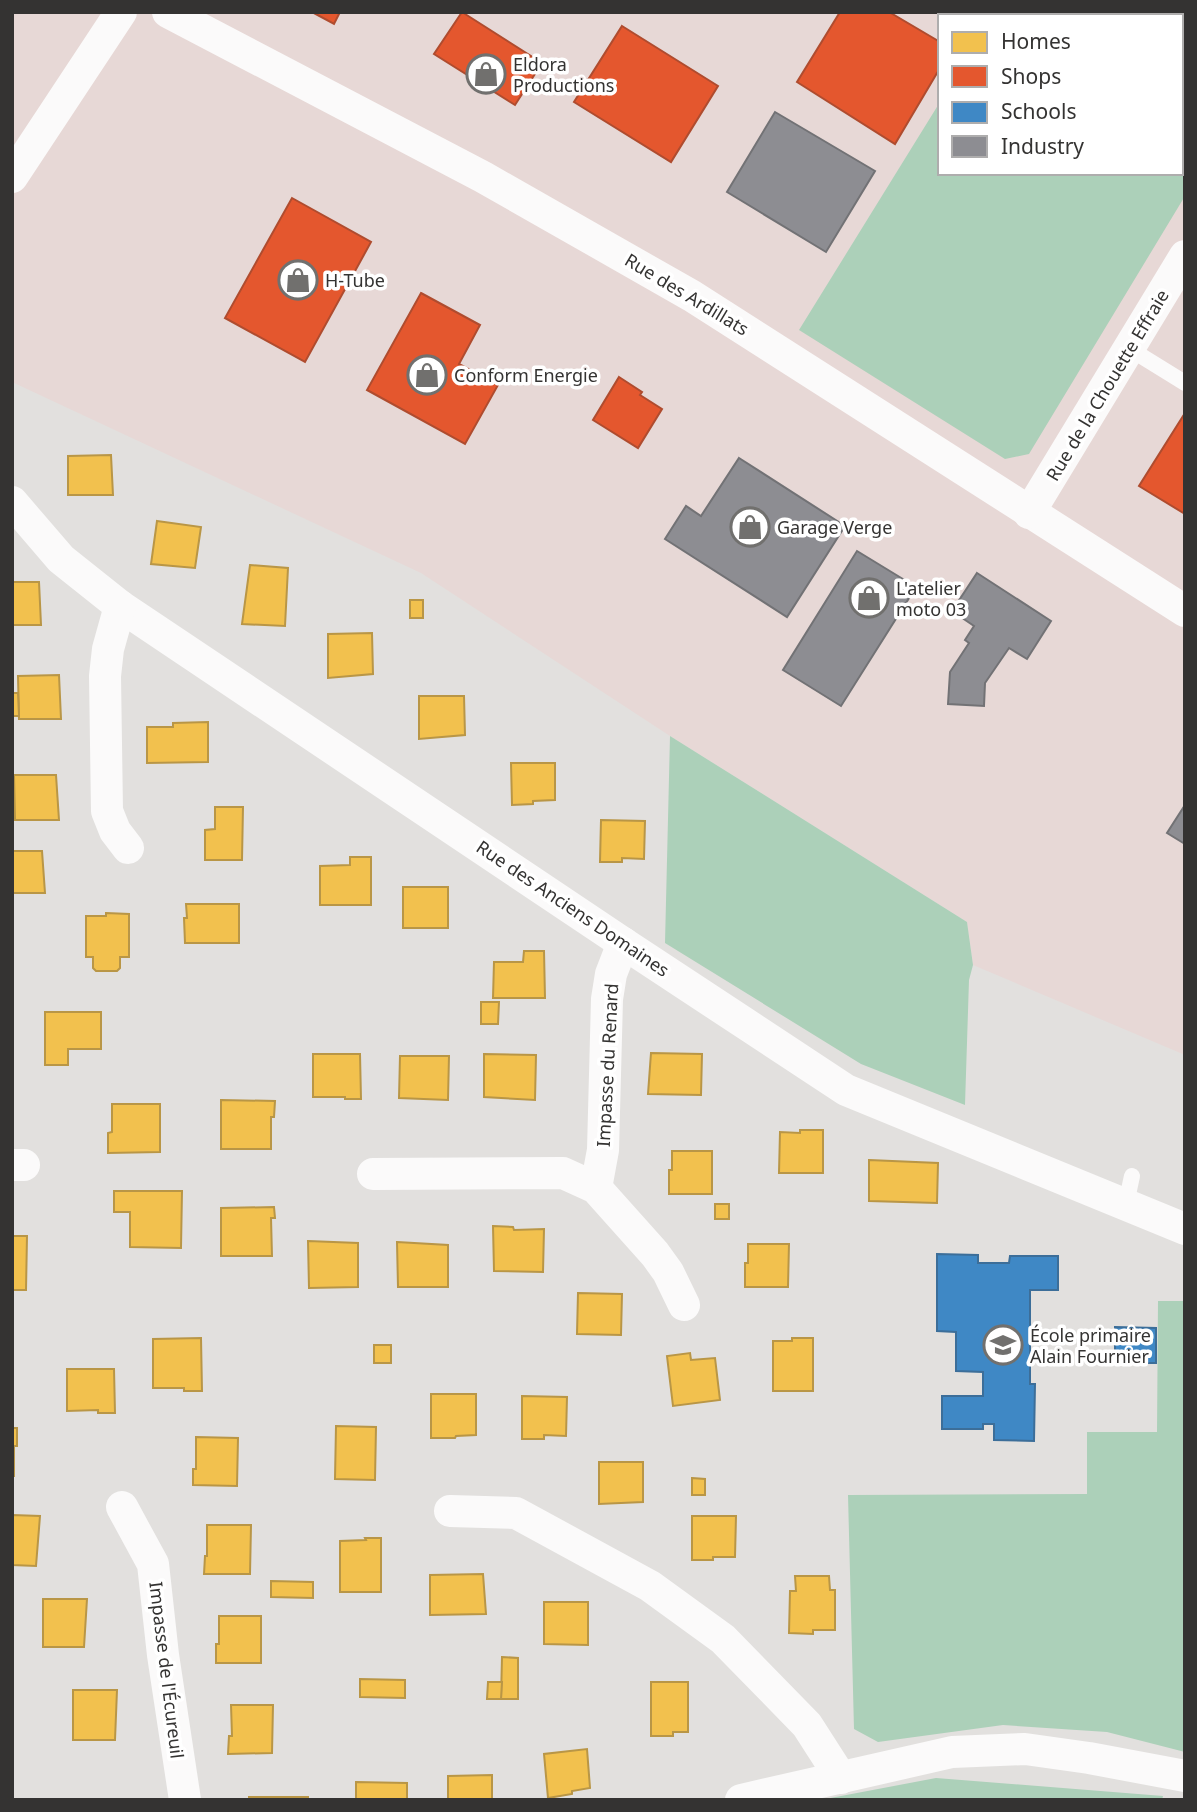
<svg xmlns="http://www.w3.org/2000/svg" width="1197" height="1812" viewBox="0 0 1197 1812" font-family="'Noto Sans',sans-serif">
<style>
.industrial{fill:#e7d8d6;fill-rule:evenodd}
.green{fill:#acd0b9}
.homes{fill:#f2c14e;stroke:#b99646;stroke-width:2}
.shops{fill:#e4572e;stroke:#af4c2f;stroke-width:2}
.schools{fill:#3f88c5;stroke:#3c6e99;stroke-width:2}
.industry{fill:#8d8d92;stroke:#727275;stroke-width:2}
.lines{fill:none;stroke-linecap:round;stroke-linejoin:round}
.service{stroke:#fbfafa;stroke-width:16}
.minor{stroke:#fbfafa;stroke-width:32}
.labels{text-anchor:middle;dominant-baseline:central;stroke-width:7;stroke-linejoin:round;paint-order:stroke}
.poi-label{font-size:18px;fill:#343332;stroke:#fff;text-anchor:start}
.street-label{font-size:18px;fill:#343332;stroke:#fff}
</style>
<rect width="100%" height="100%" fill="#e2e0de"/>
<path class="industrial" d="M 12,12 L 1185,12 L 1185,1055 L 973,965 L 967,922 L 670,736 L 421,573 L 12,382 ZM 940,16 L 1181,16 L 1181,173 L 940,173 Z"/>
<g class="green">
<polygon points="1181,94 1185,96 1185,196 1029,454 1005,459 799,330 940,102 940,173 1181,173"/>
<polygon points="670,736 967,922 973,965 969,980 965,1105 861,1064 665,943"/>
<polygon points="1158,1301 1185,1301 1185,1752 1107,1732 1003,1725 878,1742 854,1729 848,1495 1087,1494 1087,1432 1157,1432"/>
<polygon points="936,1778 1163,1796 1162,1800 820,1800"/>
</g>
<g class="homes">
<polygon points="111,455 113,495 68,495 68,456"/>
<polygon points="157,521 201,527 195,568 151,564"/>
<polygon points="250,565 288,568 285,626 242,624"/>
<polygon points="12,582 39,582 41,625 12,625"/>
<rect x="410" y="600" width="13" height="18"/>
<polygon points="372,633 373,674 328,678 328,634"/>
<polygon points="59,675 61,719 19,719 18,676"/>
<polygon points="12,693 18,693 19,716 12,716"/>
<polygon points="419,696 464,696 465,735 419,739"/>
<polygon points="208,722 208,762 147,763 147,727 173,727 173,723"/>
<polygon points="511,763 555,763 555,800 533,801 533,804 512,805"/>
<polygon points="14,775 56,775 59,820 15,820"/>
<polygon points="215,807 243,807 242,860 205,860 205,830 215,829"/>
<polygon points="601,820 645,821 644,859 622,858 622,862 600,862"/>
<polygon points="12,851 42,851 45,893 12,893"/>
<polygon points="350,857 371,857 371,905 320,905 320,866 350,865"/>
<rect x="403" y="887" width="45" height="41"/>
<polygon points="186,904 239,904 239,943 185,943 184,918 187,918"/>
<polygon points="106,913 129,914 129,957 120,957 120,968 117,971 96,971 93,968 93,957 86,957 86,916 106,916"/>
<polygon points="524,951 544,951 545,998 493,998 494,962 523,962"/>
<polygon points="481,1002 499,1002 498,1024 481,1024"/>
<polygon points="45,1012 101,1012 101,1049 68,1049 68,1065 45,1065"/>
<polygon points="651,1053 702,1054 701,1095 648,1094"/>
<polygon points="313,1054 360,1054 361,1099 345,1099 345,1097 313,1097"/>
<polygon points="484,1054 536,1055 535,1100 484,1097"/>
<polygon points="400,1056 449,1056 448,1100 399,1098"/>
<polygon points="221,1100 275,1101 274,1117 271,1117 271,1149 221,1149"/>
<polygon points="112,1104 160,1104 160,1152 108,1153 108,1133 112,1132"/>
<polygon points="800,1130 823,1130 823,1173 779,1173 780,1132 800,1133"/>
<polygon points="672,1151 712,1151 712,1194 669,1194 669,1170 672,1170"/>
<polygon points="869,1160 938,1163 937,1203 869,1201"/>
<polygon points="114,1191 182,1191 181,1248 130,1247 130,1212 114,1212"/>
<rect x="715" y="1204" width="14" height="15"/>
<polygon points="274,1207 275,1218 271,1218 272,1256 221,1256 221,1208"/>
<polygon points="493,1226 513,1227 514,1230 544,1229 543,1272 494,1271"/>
<polygon points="12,1236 27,1236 26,1290 12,1290"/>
<polygon points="308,1241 358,1243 358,1287 309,1288"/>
<polygon points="397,1242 448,1245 448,1287 398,1287"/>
<polygon points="748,1244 789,1244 788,1287 745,1287 745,1263 748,1263"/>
<polygon points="578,1293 622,1294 621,1335 577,1334"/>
<polygon points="201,1338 202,1391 184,1391 184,1388 153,1388 153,1339"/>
<polygon points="792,1338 813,1338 813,1391 773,1391 773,1341 792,1341"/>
<rect x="374" y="1345" width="17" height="18"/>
<polygon points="690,1353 691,1360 715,1358 720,1400 673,1406 667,1356"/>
<polygon points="67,1369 114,1369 115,1413 98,1413 98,1410 67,1411"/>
<polygon points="431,1394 476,1394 476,1435 456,1436 455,1438 431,1438"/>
<polygon points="522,1396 567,1397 566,1436 544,1435 544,1439 522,1439"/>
<polygon points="336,1426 376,1427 375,1480 335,1479"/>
<polygon points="12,1428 17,1428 17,1446 14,1446 14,1477"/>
<polygon points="196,1437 238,1438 237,1486 193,1485 193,1469 196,1469"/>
<polygon points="599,1462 643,1462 643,1502 599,1504"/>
<polygon points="692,1478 705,1479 705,1495 692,1495"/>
<polygon points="12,1515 40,1516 36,1566 12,1565"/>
<polygon points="692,1516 736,1516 735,1557 713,1557 713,1560 692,1560"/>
<polygon points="207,1525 251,1525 250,1574 204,1574 205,1556 207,1556"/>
<polygon points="365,1538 381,1538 381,1592 340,1592 340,1541 366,1540"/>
<polygon points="483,1574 486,1614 430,1615 430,1575"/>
<polygon points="795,1576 829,1576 830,1590 835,1590 835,1630 813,1630 813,1634 789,1633 790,1591 796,1591"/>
<polygon points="271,1581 313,1582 313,1598 271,1597"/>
<polygon points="43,1599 87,1599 84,1647 43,1647"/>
<polygon points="544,1602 588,1602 588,1645 544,1644"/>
<polygon points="219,1616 261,1616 261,1663 216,1663 216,1644 219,1644"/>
<polygon points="502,1657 518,1658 518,1699 501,1699"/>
<polygon points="360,1679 405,1680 405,1698 360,1697"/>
<polygon points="488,1682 502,1682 501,1699 487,1699"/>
<polygon points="651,1682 688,1682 688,1732 673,1732 673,1736 651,1736"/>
<polygon points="73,1690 117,1690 115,1740 73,1740"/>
<polygon points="231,1705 273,1705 272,1753 228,1754 229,1736 232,1736"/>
<polygon points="587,1749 590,1788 572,1791 572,1794 548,1798 544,1754"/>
<polygon points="492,1775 492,1800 448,1800 448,1776"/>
<polygon points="356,1782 407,1783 407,1800 356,1800"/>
<rect x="249" y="1797" width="59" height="3"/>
</g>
<g class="shops">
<polygon points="312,12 340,12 334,24"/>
<polygon points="462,12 542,63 515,105 434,54"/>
<polygon points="840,12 889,12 940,42 940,68 895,144 797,82"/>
<polygon points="622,26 718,86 671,162 574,102"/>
<polygon points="292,198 371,242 305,362 225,318"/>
<polygon points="421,293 480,325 459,364 498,385 465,444 367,390"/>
<polygon points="619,377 642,392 640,395 662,409 638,448 593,420"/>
<polygon points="1185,413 1185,514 1139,486"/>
</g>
<g class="schools">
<polygon points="937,1254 978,1255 978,1263 1009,1263 1010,1256 1058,1256 1058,1290 1030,1290 1030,1384 1035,1384 1034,1441 994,1440 994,1424 983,1424 983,1429 942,1429 942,1396 983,1396 983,1372 956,1371 956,1332 937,1331"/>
<polygon points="1115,1327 1156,1328 1156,1363 1115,1363"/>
</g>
<g class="industry">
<polygon points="775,112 875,171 826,252 727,192"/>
<polygon points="739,458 845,526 787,617 665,539 686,506 701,516"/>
<polygon points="857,551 916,587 841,706 783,670"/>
<polygon points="977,573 1051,621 1027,659 1009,648 985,683 984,706 948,704 950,672 969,643 965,640 974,626 952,611"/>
<polygon points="1185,805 1185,844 1167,833"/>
</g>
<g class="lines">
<g class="service">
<polyline points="1130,349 1185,383"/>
<polyline points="1126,1204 1132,1176"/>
</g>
<g class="minor">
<polyline points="168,12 483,177 692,296 1185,611"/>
<polyline points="1092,12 1098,16"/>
<polyline points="1181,67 1185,69"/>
<polyline points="12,177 121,12"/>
<polyline points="12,502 61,559 120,606 623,943 846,1090 1185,1229"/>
<polyline points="1029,513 1185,256"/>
<polyline points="120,606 108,649 105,676 107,811 115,831 128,848"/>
<polyline points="12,1165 24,1165"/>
<polyline points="373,1174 563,1173 596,1188 655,1254 668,1272 684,1305"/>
<polyline points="596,1188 603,1150 607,999 611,974 623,943"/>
<polyline points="122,1507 153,1564 163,1655 185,1800"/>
<polyline points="450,1511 516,1513 650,1586 723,1639 807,1725 841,1778"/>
<polyline points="741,1800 952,1752 1025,1749 1089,1758 1185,1776"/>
</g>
</g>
<defs>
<g id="shop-ring" transform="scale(2.0125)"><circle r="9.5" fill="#fff" stroke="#71706e" stroke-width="1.5"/><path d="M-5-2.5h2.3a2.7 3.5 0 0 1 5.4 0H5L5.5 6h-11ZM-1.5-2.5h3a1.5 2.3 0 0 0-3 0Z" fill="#71706e"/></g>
<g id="school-ring" transform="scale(2.0125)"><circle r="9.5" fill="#fff" stroke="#71706e" stroke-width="1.5"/><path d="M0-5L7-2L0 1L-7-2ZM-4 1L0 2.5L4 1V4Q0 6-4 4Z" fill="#71706e"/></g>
</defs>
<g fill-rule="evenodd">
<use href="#shop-ring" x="486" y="74"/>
<use href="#shop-ring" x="298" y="280"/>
<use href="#shop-ring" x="427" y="375"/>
<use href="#shop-ring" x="750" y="527"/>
<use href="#shop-ring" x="869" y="598"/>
<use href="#school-ring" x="1003" y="1345"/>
</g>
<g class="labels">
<g class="poi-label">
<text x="513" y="64">Eldora<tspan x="513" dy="21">Productions</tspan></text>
<text x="325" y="280">H-Tube</text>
<text x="454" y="375">Conform Energie</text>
<text x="777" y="527">Garage Verge</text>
<text x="896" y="588">L'atelier<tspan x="896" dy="21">moto 03</tspan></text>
<text x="1030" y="1335">École primaire<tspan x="1030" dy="21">Alain Fournier</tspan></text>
</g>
<g class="street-label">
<text transform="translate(687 294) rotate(31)">Rue des Ardillats</text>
<text transform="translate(1107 385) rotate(-59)">Rue de la Chouette Effraie</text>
<text transform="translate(573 908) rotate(34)">Rue des Anciens Domaines</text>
<text transform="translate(607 1065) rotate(-87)">Impasse du Renard</text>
<text transform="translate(167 1670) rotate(83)">Impasse de l'Écureuil</text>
</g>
</g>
<rect width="1197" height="1812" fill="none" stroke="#343332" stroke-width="28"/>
<rect x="938" y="14" width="245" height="161" fill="#ffffff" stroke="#aeadad" stroke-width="2"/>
<rect x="952" y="32" width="35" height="21" fill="#f2c14e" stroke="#aeadad" stroke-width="2"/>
<text x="1001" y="49" font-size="21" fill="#343332">Homes</text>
<rect x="952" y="66" width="35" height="21" fill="#e4572e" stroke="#aeadad" stroke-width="2"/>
<text x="1001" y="84" font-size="21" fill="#343332">Shops</text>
<rect x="952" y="102" width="35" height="21" fill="#3f88c5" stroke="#aeadad" stroke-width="2"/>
<text x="1001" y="119" font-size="21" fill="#343332">Schools</text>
<rect x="952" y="136" width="35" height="21" fill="#8d8d92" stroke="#aeadad" stroke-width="2"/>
<text x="1001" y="154" font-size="21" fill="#343332">Industry</text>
</svg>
